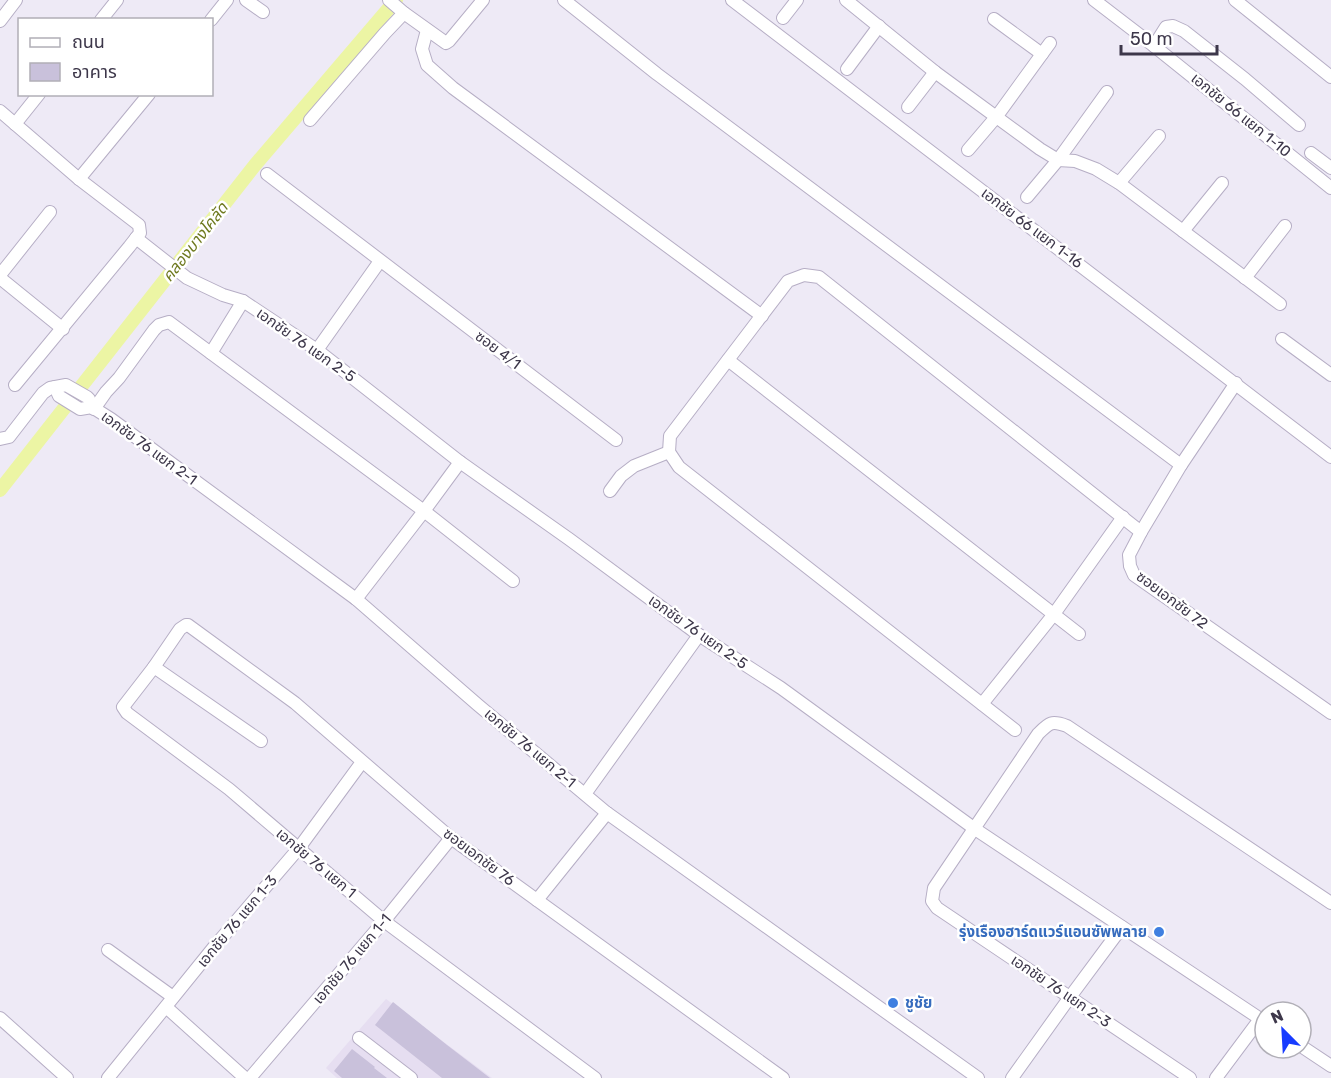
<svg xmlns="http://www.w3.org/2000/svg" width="1331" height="1078" viewBox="0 0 1331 1078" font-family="Rubik,'Noto Sans Thai',sans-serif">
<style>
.residential{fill:#e6def1}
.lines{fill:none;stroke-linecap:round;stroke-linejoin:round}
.canal{stroke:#ecf5a4;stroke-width:14}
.building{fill:#c9c1db}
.minor-casing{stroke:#b6aec5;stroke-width:14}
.minor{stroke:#fff;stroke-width:12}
.shop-dot{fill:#3f7fe0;stroke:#fff;stroke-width:2}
.labels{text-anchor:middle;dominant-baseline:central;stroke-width:5;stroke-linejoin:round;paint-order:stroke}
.street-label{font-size:15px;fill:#3d374a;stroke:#fff}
.shop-label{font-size:15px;font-weight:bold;fill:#366cbe;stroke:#fff;text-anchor:end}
.water-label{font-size:16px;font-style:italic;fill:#6e791f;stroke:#fff}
</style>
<rect width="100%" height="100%" fill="#eeeaf6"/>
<polygon class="residential" points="386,999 492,1078 337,1078 326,1068"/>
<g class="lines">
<polyline class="canal" points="0,490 255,165 396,0"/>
</g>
<g class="building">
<polygon points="393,1002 447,1045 490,1078 442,1078 375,1025"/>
<polygon points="352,1049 375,1067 374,1068 387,1078 342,1078 334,1071"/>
</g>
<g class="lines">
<g class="minor-casing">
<g id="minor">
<polyline points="246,0 263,12"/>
<polyline points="389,0 404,13 446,43 449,41 483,0"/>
<polyline points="564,0 657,74 1181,465"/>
<polyline points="732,0 1331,457"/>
<polyline points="846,0 935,72 1040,149 1058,160 1075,161 1096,169 1119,183 1280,304"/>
<polyline points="1094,0 1154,46 1331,188"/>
<polyline points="1235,0 1331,77"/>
<polyline points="783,18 797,0"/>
<polyline points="994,19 1042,54"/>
<polyline points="101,20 117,0"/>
<polyline points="211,20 227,0"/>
<polyline points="0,21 16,0"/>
<polyline points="427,30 422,49 427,65 453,88 762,316"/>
<polyline points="1154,46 1166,27 1173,26 1184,31 1245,79 1299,125"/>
<polyline points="847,69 879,26"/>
<polyline points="908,107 935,72"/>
<polyline points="0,111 79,179 139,225 140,233 129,247 15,385"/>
<polyline points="310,120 385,33 404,13"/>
<polyline points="15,124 39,94"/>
<polyline points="968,150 997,116 1050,43"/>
<polyline points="1311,153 1331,168"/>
<polyline points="267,174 616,440"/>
<polyline points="79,179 149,94"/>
<polyline points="1119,183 1159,136"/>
<polyline points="1027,197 1058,160 1107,92"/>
<polyline points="1183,231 1222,183"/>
<polyline points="136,238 187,278 223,295 243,301 317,350 460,462 569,539 699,635 781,688 975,829 1265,1022"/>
<polyline points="0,275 50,212"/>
<polyline points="0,278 63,329"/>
<polyline points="1245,278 1285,226"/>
<polyline points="1282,339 1331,375"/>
<polyline points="317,350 380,261"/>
<polyline points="211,353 243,301"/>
<polyline points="728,360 1079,634"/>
<polyline points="1236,383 1181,465 1141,532 1129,555 1130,566 1134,575 1331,713"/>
<polyline points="55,387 59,396 80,409 92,407"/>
<polyline points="92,407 111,419 356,599 478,705 607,813 978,1078"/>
<polyline points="94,409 106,392 119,378 154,330 159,325 169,322 424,511 513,581"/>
<polyline points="0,439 9,437 43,393 50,388 66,385 87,397 89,399 92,407"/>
<polyline points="610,491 621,476 634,466 669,452"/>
<polyline points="356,599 424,511 460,462"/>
<polyline points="154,667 261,741"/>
<polyline points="982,704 1054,614 1123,517"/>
<polyline points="1015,730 679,467 669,452 670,436 788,281 804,275 819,277 1141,532"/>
<polyline points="585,794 699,635"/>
<polyline points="537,900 607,813"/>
<polyline points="108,950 173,997"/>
<polyline points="166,1007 245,1078"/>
<polyline points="0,1018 67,1078"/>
<polyline points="359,1038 411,1078"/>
<polyline points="1301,1046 1331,1066"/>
<polyline points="108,1078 214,947 299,848 362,762"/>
<polyline points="250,1078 384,921 451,838"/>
<polyline points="595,1078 384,921 229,789 127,713 123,707 154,667 180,629 186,625 188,625 295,703 451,838 783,1078"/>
<polyline points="1012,1078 1070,997 1122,927"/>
<path d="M 1190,1078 L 937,908 L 932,901 L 934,888 L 1038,734 C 1049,723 1051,720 1067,726 L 1331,903"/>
<polyline points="1216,1078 1260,1019"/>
</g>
</g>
<use href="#minor" class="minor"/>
</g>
<g class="shop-dot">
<circle cx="1159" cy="932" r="6"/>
<circle cx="893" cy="1003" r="6"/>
</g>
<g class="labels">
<g class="street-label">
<text transform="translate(1241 115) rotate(39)">เอกชัย 66 แยก 1-10</text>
<text transform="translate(1032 228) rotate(37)">เอกชัย 66 แยก 1-16</text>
<text transform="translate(306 345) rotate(35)">เอกชัย 76 แยก 2-5</text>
<text transform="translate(498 350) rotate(37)">ซอย 4/1</text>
<text transform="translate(149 448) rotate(36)">เอกชัย 76 แยก 2-1</text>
<text transform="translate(1172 600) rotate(37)">ซอยเอกชัย 72</text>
<text transform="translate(698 632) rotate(35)">เอกชัย 76 แยก 2-5</text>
<text transform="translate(530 748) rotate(40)">เอกชัย 76 แยก 2-1</text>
<text transform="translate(479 857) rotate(37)">ซอยเอกชัย 76</text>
<text transform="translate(316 863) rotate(40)">เอกชัย 76 แยก 1</text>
<text transform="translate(237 921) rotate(-50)">เอกชัย 76 แยก 1-3</text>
<text transform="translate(352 959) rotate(-50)">เอกชัย 76 แยก 1-1</text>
<text transform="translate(1061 991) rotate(34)">เอกชัย 76 แยก 2-3</text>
</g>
<g class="shop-label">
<text x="1147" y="932">รุ่งเรืองฮาร์ดแวร์แอนซัพพลาย</text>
<text x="905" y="1003" text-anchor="start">ชูชัย</text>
</g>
<g class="water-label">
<text transform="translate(195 242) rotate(-52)">คลองบางโคลัด</text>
</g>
</g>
<rect x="18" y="18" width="195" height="78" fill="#ffffff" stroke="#b1afb7" stroke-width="1.5"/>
<rect x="30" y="38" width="30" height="9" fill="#ffffff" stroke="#b1afb7" stroke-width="1.5"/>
<text x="72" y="48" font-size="18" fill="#3d374a">ถนน</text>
<rect x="30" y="63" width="30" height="18" fill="#c9c1db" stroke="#b1afb7" stroke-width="1.5"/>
<text x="72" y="78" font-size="18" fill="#3d374a">อาคาร</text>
<g transform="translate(1283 1030) rotate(336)"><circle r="28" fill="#ffffff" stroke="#b1afb7" stroke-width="1.5"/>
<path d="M0-4.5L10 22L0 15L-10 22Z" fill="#173bff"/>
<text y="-9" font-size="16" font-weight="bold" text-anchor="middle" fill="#3d374a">N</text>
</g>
<path d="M1121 45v9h96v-9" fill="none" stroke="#3d374a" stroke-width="3"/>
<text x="1130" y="45" font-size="18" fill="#3d374a" stroke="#ffffff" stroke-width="4.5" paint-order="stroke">50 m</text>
</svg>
